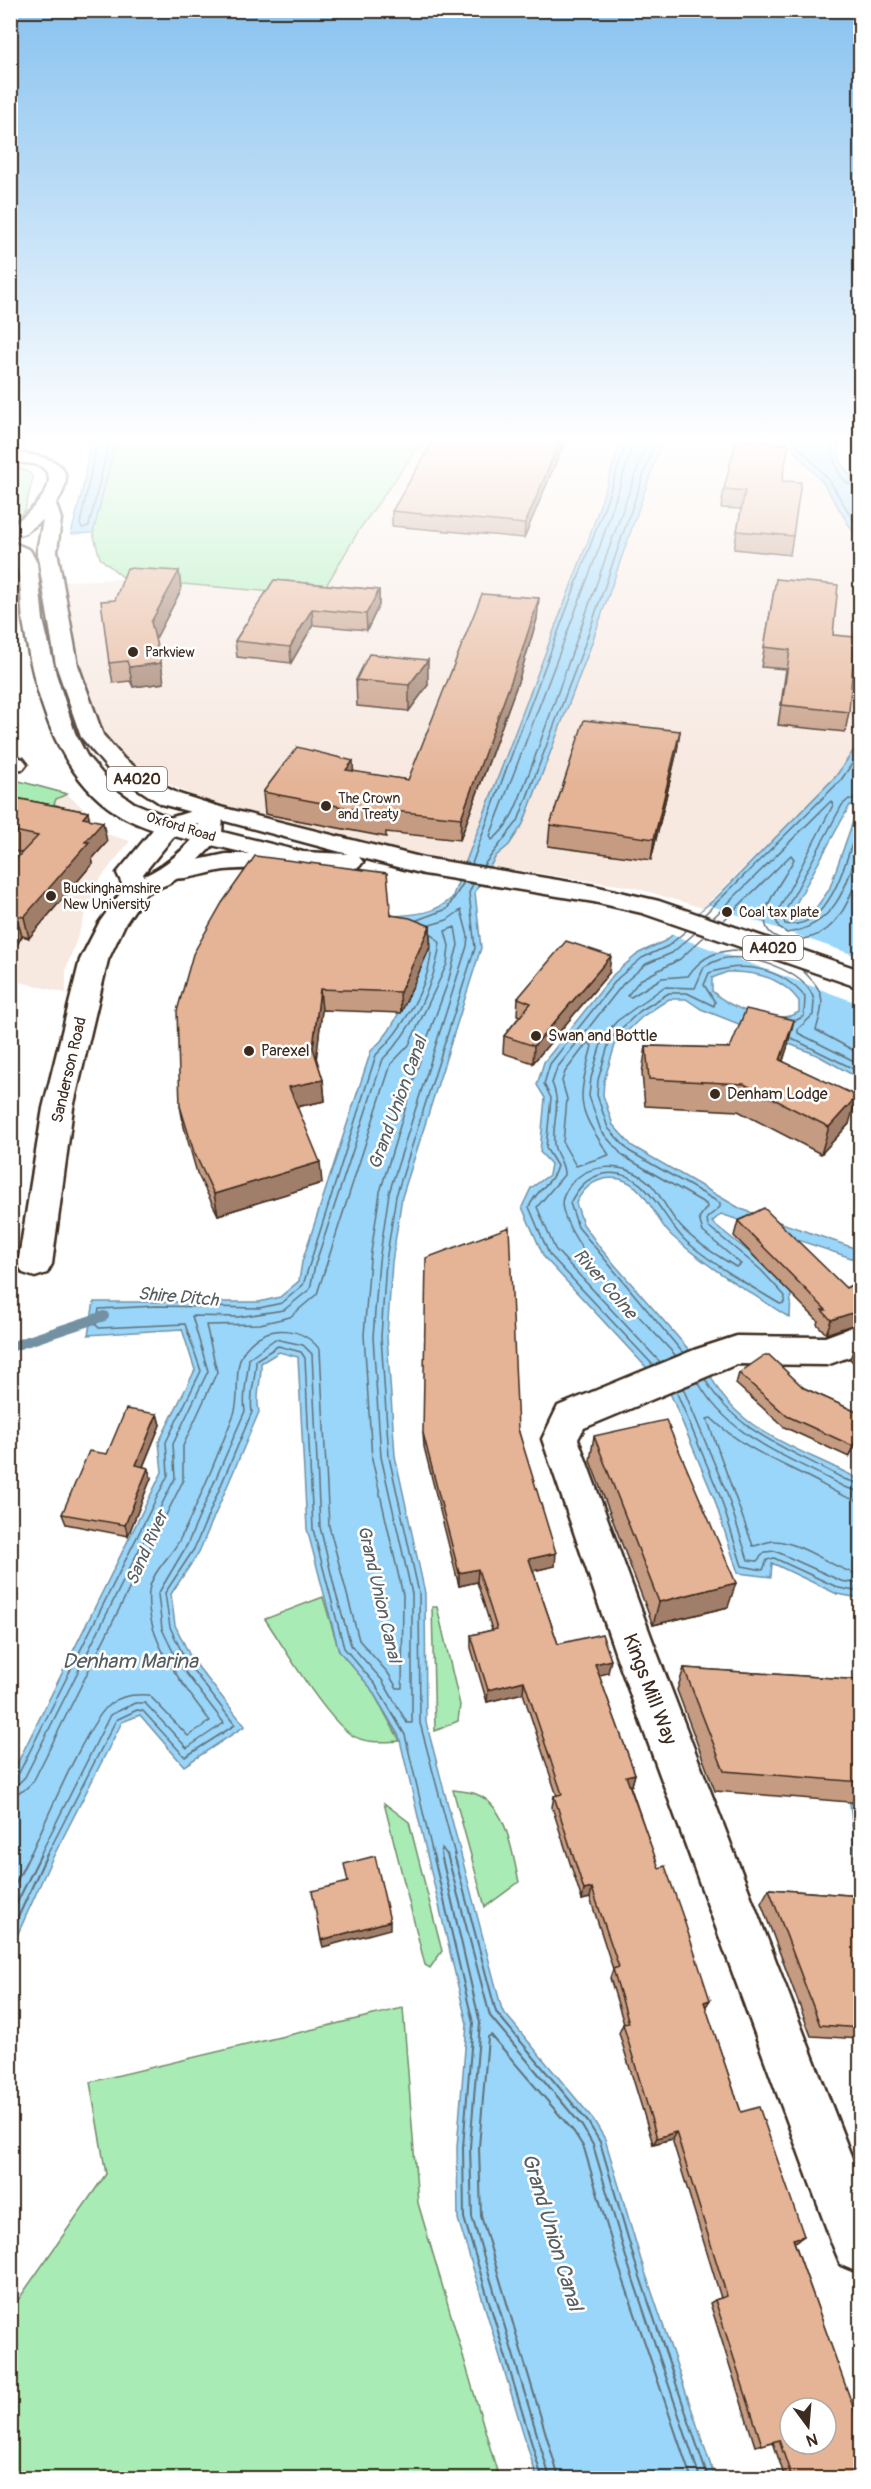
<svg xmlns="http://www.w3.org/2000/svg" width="871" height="2489" viewBox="0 0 871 2489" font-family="Pangolin,sans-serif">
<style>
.built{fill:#f7e8e0}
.green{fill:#a9ebb5;stroke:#728a6a;stroke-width:1.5}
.water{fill:#99d6fa;stroke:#7391a2;stroke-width:1.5;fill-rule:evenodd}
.pier{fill:#fff}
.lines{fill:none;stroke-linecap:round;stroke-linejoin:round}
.shore-far1{stroke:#616f76;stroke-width:1.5}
.shore{stroke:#616f76;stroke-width:2}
.stream{stroke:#7391a2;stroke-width:10}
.minor-casing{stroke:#3b2a1e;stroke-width:5}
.primary-casing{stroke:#3b2a1e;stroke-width:5}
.minor{fill:#fff;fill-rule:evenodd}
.primary{fill:#fff;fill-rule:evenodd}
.wall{fill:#c59b82;stroke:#3b2a1e;stroke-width:1.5}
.shaded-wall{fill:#a07e6a;stroke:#3b2a1e;stroke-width:1.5}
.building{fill:#e5b497;stroke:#3b2a1e;stroke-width:1.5;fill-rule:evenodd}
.poi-dot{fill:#3b2a1e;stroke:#fff;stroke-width:2}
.labels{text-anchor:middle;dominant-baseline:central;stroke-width:5;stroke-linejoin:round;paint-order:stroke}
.far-poi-label{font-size:14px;fill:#3b2a1e;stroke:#fff;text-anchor:start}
.far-street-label{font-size:14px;fill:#3b2a1e;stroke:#fff}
.shield{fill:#fff;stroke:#766a62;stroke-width:1.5}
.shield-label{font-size:15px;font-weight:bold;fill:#3b2a1e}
.poi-label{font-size:16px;fill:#3b2a1e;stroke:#fff;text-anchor:start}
.street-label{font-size:16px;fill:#3b2a1e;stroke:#fff}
.water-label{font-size:18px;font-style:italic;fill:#575e60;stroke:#fff}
.near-street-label{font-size:20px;fill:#3b2a1e;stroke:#fff}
.near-water-label{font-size:21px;font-style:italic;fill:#575e60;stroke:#fff}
</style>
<rect width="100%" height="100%" fill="#fff"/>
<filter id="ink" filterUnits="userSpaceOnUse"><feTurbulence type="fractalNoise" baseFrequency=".0167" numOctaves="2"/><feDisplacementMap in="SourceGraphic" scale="12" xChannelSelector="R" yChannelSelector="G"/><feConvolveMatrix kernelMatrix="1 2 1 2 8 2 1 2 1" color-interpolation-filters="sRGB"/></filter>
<g filter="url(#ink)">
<g class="built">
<polygon points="426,436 781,436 824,484 845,515 860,543 860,741 836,776 703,908 632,887 422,856 265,819 203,801 133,766 98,731 86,691 65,581 125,579 320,596 359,530"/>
<polygon points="11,779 67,794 92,816 97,826 106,834 130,841 96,884 66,969 66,993 11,980"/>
</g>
<g class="green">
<polygon points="123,436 426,436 359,530 320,596 125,579 100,558 93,533 115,444"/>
<polygon points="11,464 30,473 33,478 25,510 11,524"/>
<polygon points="19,781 67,794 56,799 54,804 75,812 11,803 10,790"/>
<path d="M 323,1597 L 339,1651 L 370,1687 L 400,1741 C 384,1742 364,1744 350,1734 C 322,1713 286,1650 265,1619 Z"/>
<polygon points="432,1607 437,1607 460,1705 458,1721 435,1731"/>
<path d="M 453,1790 C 460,1791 469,1791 476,1794 C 508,1806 512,1854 519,1882 L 485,1907 Z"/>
<polygon points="384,1803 409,1822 442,1951 430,1968 425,1965"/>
<polygon points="403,2008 418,2203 499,2478 11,2478 11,2310 106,2174 90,2082"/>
</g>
<g class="water">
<polygon points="98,436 123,436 115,444 93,533 71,534 82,492 90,443"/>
<path d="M 623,436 L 664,436 L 589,651 L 523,824 L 509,845 L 496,856 L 475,892 L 481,948 L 402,1197 L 392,1262 L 387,1337 L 395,1456 L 425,1593 L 426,1722 L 502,2010 L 593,2119 L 605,2139 L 641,2260 L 715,2478 L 537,2478 L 458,2219 L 457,2147 L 467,2024 L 399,1736 L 370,1687 L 339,1651 L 307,1529 L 298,1357 L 279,1352 L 261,1363 C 262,1380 255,1396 259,1412 L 199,1552 L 171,1594 L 175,1625 L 191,1658 L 245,1726 L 184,1766 L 140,1715 L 122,1722 L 49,1865 L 11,1949 L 11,1776 L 162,1472 L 159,1442 L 195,1370 L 182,1329 L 88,1335 L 94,1302 L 259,1302 L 280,1297 L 299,1281 L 302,1262 L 371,1051 C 409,1016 404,988 411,939 L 390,916 C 413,915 435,914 452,898 L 588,541 Z"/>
<path d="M 781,436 L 840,436 C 834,458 844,470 860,485 L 860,543 L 824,484 Z"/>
<path d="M 860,741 L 860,1079 L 817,1055 L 701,1009 L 686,999 L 669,999 L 643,1016 L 616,1042 L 604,1081 L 603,1095 L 613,1125 L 632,1146 L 741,1209 L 860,1250 L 860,1261 L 721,1214 L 712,1222 L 765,1265 L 791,1293 L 790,1318 C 750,1292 708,1268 672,1236 C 654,1220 648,1186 620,1179 C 599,1175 584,1186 576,1203 L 583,1224 L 601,1249 L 710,1374 C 735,1433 808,1451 860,1480 L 860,1598 L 837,1594 L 772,1563 L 771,1577 L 738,1573 L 714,1498 L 670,1393 L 544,1257 L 522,1207 L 531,1188 L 549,1175 L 551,1164 L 540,1152 L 545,1098 L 537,1085 L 544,1062 L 614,974 L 639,953 L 665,941 L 717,897 L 836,776 ZM 850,805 L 858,807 L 829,890 L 813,912 L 787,920 ZM 727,972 C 755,971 782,978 799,1001 L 799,1012 C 775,1027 730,1008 712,991 L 712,978 Z"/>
<polygon points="850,1803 860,1804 860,1905"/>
</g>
<polygon class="pier" points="709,905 860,957 860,1004 670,934"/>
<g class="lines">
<g class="shore-far1">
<polyline points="102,436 96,447 80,524 82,528 89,526 109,443 115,436"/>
<path d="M 636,436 L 600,546 L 490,836 L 492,840 C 513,825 520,794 530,771 L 649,436"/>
<polyline points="789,436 829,480 860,531"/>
<path d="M 834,436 C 830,458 836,482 860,489"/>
<path d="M 860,801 L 849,799 L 842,805 L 783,915 L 785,924 C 833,932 849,850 860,817"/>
<path d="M 472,864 C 522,720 581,580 629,436"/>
<polyline points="483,866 518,821 583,649 657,436"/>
<polyline points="704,915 841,780 860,752"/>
<path d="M 713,918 L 831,801 L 833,805 L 775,917 L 779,928 L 787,933 C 838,925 847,884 860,841"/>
<polyline points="417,920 447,909 464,882"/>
<path d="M 723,921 L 791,855 L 794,859 C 786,876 770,894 766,912 C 758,948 809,944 827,929 C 845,915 853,890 860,869"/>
<path d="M 705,936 L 680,959 L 640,980 L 627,996 L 631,997 L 662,978 L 688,976 C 702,955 720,949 745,950"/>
<path d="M 801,969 C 826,993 825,999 816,1030 L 860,1054"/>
<polyline points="791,1038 860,1072"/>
<path d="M 588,1042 L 592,1046 C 577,1103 576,1106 609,1155 L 576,1166 L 563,1143 L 567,1099 L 562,1081 L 565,1072 Z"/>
<path d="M 683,1353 L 578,1227 L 570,1203 C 578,1188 586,1178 603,1174 C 648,1166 661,1220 688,1243 C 716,1266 748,1285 780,1304 L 784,1303 L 785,1296 L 761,1270 L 708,1226 L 707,1218 L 720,1207 L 720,1203 L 629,1151 L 608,1128 L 597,1095 L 598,1080 L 610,1039 L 640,1011 L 669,993 L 687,993 L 714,1006 L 715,1002 L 704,985 L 709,973 C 745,961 781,968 805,997 L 804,1016 L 795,1021"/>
<path d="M 676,1356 C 647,1324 566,1246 562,1204 C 562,1195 571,1182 578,1177 C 592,1166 613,1165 630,1171 C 659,1181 662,1207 681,1227 C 696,1243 717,1255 736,1267 L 741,1264 L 703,1232 L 699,1218 L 707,1207 L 706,1204 L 623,1156 L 601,1131 L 589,1096 L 591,1078 L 603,1037 L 617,1021 L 664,987 L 695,988 L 704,967 C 709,964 715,961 721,959 C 746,952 809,971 814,1001 C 814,1005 813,1011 813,1015 L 798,1029 L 798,1033 L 860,1064"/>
<path d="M 660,1362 L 555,1249 L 537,1207 L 564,1175 C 565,1162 555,1155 554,1144 C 552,1121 562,1106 552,1083 L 557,1068 L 623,984 L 646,964 L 672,953 L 695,933"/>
<path d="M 653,1365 L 549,1254 L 529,1207 C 538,1187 552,1185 557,1166 L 546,1148 L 551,1098 L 544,1084 L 550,1064 L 618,978 L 642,958 L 668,946 L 687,930"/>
<path d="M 705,1379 C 735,1433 793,1450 844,1479 L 860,1484"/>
<path d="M 698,1382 C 731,1440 789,1456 844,1487 L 860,1492"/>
<polyline points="683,1388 727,1494 748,1560 757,1561 765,1552 775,1551 841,1581 860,1584"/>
<polyline points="676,1391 720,1496 742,1566 763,1570 767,1560 774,1558 839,1588 860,1592"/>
<path d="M 860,1501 C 843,1498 829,1488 814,1480 C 777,1461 741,1447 711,1418 L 707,1419 L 753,1546 C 761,1545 768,1540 776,1541 C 806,1544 831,1568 860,1575"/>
<path d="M 10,1777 L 19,1773 L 168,1475 L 166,1442 L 201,1371 L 185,1324 L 99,1328 L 96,1325 L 99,1309 L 156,1306 L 259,1308 L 282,1303 L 303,1285 L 376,1055 C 402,1030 434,980 431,942"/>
<path d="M 10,1785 L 19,1783 L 25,1777 L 175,1478 L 173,1444 L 208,1371 L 192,1316 L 238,1317 L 284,1310 L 310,1289 L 315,1265 L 383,1059 C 412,1030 435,984 440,943 L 431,933"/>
<path d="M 10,1794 L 23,1791 L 33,1782 L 183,1481 L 183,1446 L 217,1372 L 206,1325 L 260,1324 L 290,1317 L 317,1294 L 391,1064 L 409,1045 L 447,964 L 449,946 L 445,931 L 455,927 L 458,945 L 448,982 L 423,1050 L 380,1192 L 370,1259 L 364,1335 L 372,1459 L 403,1595 L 402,1688 L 397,1688 L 388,1673 L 359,1640 L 329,1526 L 320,1350 C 303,1327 270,1323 249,1345 C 230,1364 242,1392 234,1414 C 217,1456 200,1501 179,1541 C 171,1556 151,1573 149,1591 C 144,1639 184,1686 210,1721 L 188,1736 L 149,1695 C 135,1694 121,1695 110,1704 C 87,1722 45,1824 30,1855"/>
<path d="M 40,1855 L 110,1715 L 135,1703 L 145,1703 L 187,1748 L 224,1723 L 179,1664 L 162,1629 L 158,1594 L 187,1545 L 245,1411 C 242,1394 248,1376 249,1358 L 275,1339 L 303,1345 L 312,1354 L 320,1527 L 336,1594 L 351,1645 L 382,1680 L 407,1723 L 412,1723 L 412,1594 L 381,1457 L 373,1337 L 379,1261 L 389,1193 L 467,946 L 468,936 L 461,910 L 447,920 L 430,925"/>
<path d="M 47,1855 L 116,1720 L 137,1710 L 143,1711 L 185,1757 L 235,1725 L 186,1661 L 170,1627 L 165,1593 L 194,1549 L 252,1412 C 249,1394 256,1379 256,1360 L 278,1346 L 301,1352 L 305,1358 L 313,1529 L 344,1648 L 375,1684 L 405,1735 L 433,1855"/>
<polyline points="441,1855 442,1848 447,1855"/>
<polyline points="455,1855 420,1723 419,1593 389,1457 381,1337 386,1261 396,1196 475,948 469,893 473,884"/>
</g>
<g class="shore">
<polyline points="433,1854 473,2023 463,2147 464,2218 542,2478"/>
<polyline points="441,1854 480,2023 470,2147 472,2217 550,2478"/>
<polyline points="447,1854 490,2016 582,2126 593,2145 628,2264 700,2478"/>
<polyline points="454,1854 496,2012 588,2122 600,2142 635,2262 708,2478"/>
<polyline points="10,1895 30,1854"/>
<polyline points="10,1917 41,1854"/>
<polyline points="10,1935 47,1854"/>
<polyline points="559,2478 481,2216 479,2147 488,2037 491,2035 574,2132 584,2148 619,2267 691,2478"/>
</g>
<polyline class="stream" points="10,1347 104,1316"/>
<g class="minor-casing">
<g id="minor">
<polygon points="10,755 23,759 27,764 23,769 10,770"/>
<path d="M 211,805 L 220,807 L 223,812 L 222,836 L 186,873 L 168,884 L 146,893 L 125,924 L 108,960 L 73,1108 L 52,1264 L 47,1273 L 35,1277 L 23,1273 L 18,1264 L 43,1108 L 80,960 L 99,923 L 124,888 L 117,873 L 160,821 ZM 198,824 L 198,834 C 182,851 165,867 144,876 L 143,874 L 178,831 Z"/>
<polygon points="860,1324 860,1353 827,1365 737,1364 584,1428 578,1439 659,1658 860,2179 860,2273 841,2265 833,2246 617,1658 542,1439 558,1406 694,1350 737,1336 825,1337"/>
</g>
</g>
<g class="primary-casing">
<path id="primary" d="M 10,452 C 43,456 85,460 56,504 L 61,519 L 57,551 L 78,665 L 103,735 L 124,759 L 159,784 L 179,794 L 220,807 L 424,858 L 594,886 L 659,901 L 860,970 L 860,988 L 642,913 L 594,902 L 424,874 L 359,857 L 363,862 L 359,867 C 332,874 301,867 274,860 L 271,866 C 255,870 240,868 224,870 C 205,873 183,882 164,877 L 160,872 L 164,867 L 226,854 L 249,854 C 208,843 150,835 115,812 C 54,772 33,687 23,620 C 21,606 22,561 10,555 L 10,541 L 30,550 L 37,563 L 43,620 L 56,674 L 75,733 L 87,756 L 117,791 L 134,803 L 178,821 L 303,852 L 348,854 L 161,804 L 108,769 L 81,737 L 56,665 L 37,551 L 43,520 L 25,533 L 10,538 L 10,526 C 24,518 64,485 43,468 C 36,462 19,463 10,462 Z"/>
</g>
<use href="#minor" class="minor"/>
<use href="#primary" class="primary"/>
</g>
<g class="wall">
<polygon points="567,436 524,538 392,526 392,511"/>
<polygon points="782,481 793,536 790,555 734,549 741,509 721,508 724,489"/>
<polygon points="179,571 181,590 155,640 161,663 164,683 133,687 130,681 113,683 109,663 115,600"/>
<polygon points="776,579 833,635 849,712 845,732 778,725 786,669 761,667"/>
<polygon points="274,580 379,590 379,605 367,630 313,625 291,663 237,657 235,641"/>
<polygon points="537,619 519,679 460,840 386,832 386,837 265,814 263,792 354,772 408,780"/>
<polygon points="356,680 428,685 409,711 357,706"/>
<polygon points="680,731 677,751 651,860 548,846 550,825"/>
<polygon points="10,797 88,812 89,819 107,842 92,859 93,863 29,938 22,936 18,943 10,942 10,865 22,853 10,850"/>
<polygon points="391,915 430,926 430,947 401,1013 322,1010 316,1058 323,1080 325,1101 297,1107 322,1183 218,1215 197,1173 184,1127 180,1106"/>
<polygon points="609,973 533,1063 503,1053 504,1036 520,1016 517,1015 518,998"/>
<polygon points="646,1046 730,1048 787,1048 783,1061 849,1124 821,1154 738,1111 645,1106 642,1073"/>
<polygon points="738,1221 846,1288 861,1280 861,1322 826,1334 817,1324 818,1321 734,1236"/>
<polygon points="861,1342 861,1366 858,1367 850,1359 855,1345"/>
<polygon points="739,1373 804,1388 861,1414 861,1434 849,1457 784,1427 736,1384"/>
<polygon points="157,1414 160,1425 143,1467 148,1468 151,1478 128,1536 66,1524 62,1514 107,1454"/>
<polygon points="518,1429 555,1566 533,1571 558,1644 608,1673 599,1675 635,1774 632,1785 630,1785 741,2112 804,2236 794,2241 854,2411 861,2409 861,2478 785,2478 773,2442 755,2446 710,2303 715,2300 721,2298 672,2139 653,2144 619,2033 623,2024 624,2024 610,1978 613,1969 590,1898 582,1900 552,1807 554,1796 557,1796 523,1693 487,1702 471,1648 471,1635 492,1630 477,1582 459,1586 424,1447 423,1433"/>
<polygon points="594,1436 728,1607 653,1625 590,1461"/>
<polygon points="684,1668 861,1680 861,1803 715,1791 677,1690"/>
<polygon points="769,1889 861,1896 861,2039 811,2036 761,1903"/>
</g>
<g class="shaded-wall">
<polygon points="562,436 567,436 524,538 525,524"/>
<polygon points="179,571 181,590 154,642 151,622"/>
<polygon points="379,590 379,605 367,630 366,614"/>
<polygon points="539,598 537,619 519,679 460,840 461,818"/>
<polygon points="312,609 313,625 291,663 290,647"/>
<polygon points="428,660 428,685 409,711 409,685"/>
<polygon points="161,663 164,683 133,687 129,667"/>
<polygon points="680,731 677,751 651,860 654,839"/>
<polygon points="353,761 354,783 346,770"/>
<polygon points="88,812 92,833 103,822 107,842 92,859 93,863 29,938 24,917 83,818"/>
<polygon points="16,915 22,936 18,943 12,922"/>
<polygon points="430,926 430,947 401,1013 400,992"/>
<polygon points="611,956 609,973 533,1063 534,1046"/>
<polygon points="320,989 322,1010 315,1070 313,1048"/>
<polygon points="794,1020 787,1048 774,1087 780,1060"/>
<polygon points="323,1080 325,1101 291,1108 289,1087"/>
<polygon points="857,1096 849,1124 821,1154 829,1127"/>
<polygon points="320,1162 322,1183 218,1215 214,1194"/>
<polygon points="861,1310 861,1322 826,1334 831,1320"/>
<polygon points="157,1414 160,1425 139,1476 136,1465"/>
<polygon points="861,1432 861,1434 849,1457 853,1446"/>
<polygon points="148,1468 151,1478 128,1536 125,1525"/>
<polygon points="556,1553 555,1566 528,1572 529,1559"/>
<polygon points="478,1569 477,1582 459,1586 459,1573"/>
<polygon points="736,1583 728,1607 653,1625 659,1602"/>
<polygon points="611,1660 608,1673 593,1677 595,1664"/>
<polygon points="524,1681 523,1693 487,1702 488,1690"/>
<polygon points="635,1774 632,1785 623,1787 626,1776"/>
<polygon points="592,1888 590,1898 582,1900 584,1890"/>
<polygon points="390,1921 390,1929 323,1947 321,1940"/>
<polygon points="710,2000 705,2008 704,2002"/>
<polygon points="676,2132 672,2139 653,2144 657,2138"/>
<polygon points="804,2236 797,2241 787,2244 793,2239"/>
</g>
<g class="building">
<polygon points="436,436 562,436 525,524 392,511"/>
<polygon points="736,440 789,444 782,481 801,482 793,536 737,531 745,491 724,489"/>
<polygon points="127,568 179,571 151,622 161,663 129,667 127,661 109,663 101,601 115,600"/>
<polygon points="776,579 838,585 833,635 855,637 849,712 782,705 790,650 764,647"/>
<polygon points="274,580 379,590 366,614 312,609 290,647 235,641"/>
<polygon points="482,594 539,598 520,657 461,818 385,810 386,815 263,792 297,747 353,761 346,770 408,780"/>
<polygon points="369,654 428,660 409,685 356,680"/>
<polygon points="584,720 680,731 654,839 550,825"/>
<polygon points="10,797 88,812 83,818 103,822 85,842 89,842 24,917 16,915 12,922 10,922 10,865 38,836 10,830"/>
<polygon points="255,856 387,873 391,915 410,918 430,926 400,992 320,989 313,1048 323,1080 289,1087 320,1162 214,1194 194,1152 180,1106 177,1011 193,954 222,903"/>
<polygon points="566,941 611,956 534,1046 504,1036 531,1003 518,998"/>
<polygon points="746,1009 794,1020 780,1060 857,1096 829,1127 744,1084 649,1079 646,1046 730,1048"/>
<polygon points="764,1208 846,1288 861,1280 861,1310 831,1320 822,1310 826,1310 738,1221"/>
<path d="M 509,1227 L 518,1429 L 556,1553 L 529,1559 L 558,1644 L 602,1634 L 611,1660 L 595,1664 L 635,1774 L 626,1776 L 659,1868 L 665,1866 L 683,1917 L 710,2000 L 704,2002 L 741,2112 L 759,2107 L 804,2236 L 793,2239 L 855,2412 L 861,2410 L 861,2478 L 792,2478 L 779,2440 L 762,2445 L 715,2300 L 727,2296 L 676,2132 L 657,2138 L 623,2024 L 629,2023 L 613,1969 L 619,1967 L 592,1888 L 584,1890 L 554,1796 L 562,1794 L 524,1681 L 488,1690 L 471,1635 L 497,1629 L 478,1569 L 459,1573 L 423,1433 L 426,1258 ZM 790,2408 L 826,2408 L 826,2444 L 790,2444 Z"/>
<polygon points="861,1342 861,1350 855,1345"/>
<polygon points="765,1355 769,1355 804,1388 861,1414 861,1432 853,1446 787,1416 739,1373"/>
<polygon points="126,1409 157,1414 136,1465 148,1468 125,1525 62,1514 89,1451 107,1454"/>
<polygon points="666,1420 736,1583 659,1602 594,1436"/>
<polygon points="684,1668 861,1680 861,1782 724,1771"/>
<polygon points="375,1856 390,1921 321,1940 312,1891 348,1882 344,1864"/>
<polygon points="769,1889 861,1896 861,2028 820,2025"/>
</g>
</g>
<linearGradient id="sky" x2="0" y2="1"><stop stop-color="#88c2ef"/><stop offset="0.56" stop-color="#fff"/><stop offset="1" stop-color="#fff" stop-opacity="0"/></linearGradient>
<rect width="871" height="784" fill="url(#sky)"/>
<g class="poi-dot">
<circle cx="133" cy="652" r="6"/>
<circle cx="326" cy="806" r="6"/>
<circle cx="51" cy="896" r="6"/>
<circle cx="727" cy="912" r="6"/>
<circle cx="536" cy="1036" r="6"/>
<circle cx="249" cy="1051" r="6"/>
<circle cx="715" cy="1094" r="6"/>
</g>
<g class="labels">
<g class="far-poi-label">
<text x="145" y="652">Parkview</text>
<text x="338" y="798">The Crown<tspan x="338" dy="16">and Treaty</tspan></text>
<text x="63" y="888">Buckinghamshire<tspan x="63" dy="16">New University</tspan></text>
<text x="739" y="912">Coal tax plate</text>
</g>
<g class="far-street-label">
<text transform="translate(181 827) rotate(17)">Oxford Road</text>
</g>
<g class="shield">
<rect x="107" y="767" width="60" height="24" rx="4.5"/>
<rect x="743" y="936" width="60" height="24" rx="4.5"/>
</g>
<g class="shield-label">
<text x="137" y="779">A4020</text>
<text x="773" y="948">A4020</text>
</g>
<g class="poi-label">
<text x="548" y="1036">Swan and Bottle</text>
<text x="261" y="1051">Parexel</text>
<text x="727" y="1094">Denham Lodge</text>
</g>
<g class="street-label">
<text transform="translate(69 1070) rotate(-77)">Sanderson Road</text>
</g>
<g class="water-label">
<text transform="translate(398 1103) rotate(-70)">Grand Union Canal</text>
<text transform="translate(605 1284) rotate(49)">River Colne</text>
<text transform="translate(178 1297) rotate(5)">Shire Ditch</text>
<text transform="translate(147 1548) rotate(-66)">Sand River</text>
<text transform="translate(379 1594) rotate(77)">Grand Union Canal</text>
</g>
<g class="near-street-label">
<text transform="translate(650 1689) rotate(69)">Kings Mill Way</text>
</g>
<g class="near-water-label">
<text x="130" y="1661">Denham Marina</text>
<text transform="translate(552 2232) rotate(73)">Grand Union Canal</text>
</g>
</g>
<rect width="871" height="2489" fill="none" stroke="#fff" stroke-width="36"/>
<rect x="18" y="18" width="835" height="2453" fill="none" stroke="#3b2a1e" stroke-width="2" filter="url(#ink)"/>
<g transform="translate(808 2426) rotate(164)"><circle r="28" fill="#ffffff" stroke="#b1aaa5" stroke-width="1.5"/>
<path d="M0-4.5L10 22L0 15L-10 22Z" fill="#3b2a1e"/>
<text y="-9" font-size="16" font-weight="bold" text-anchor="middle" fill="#3b2a1e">N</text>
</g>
</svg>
